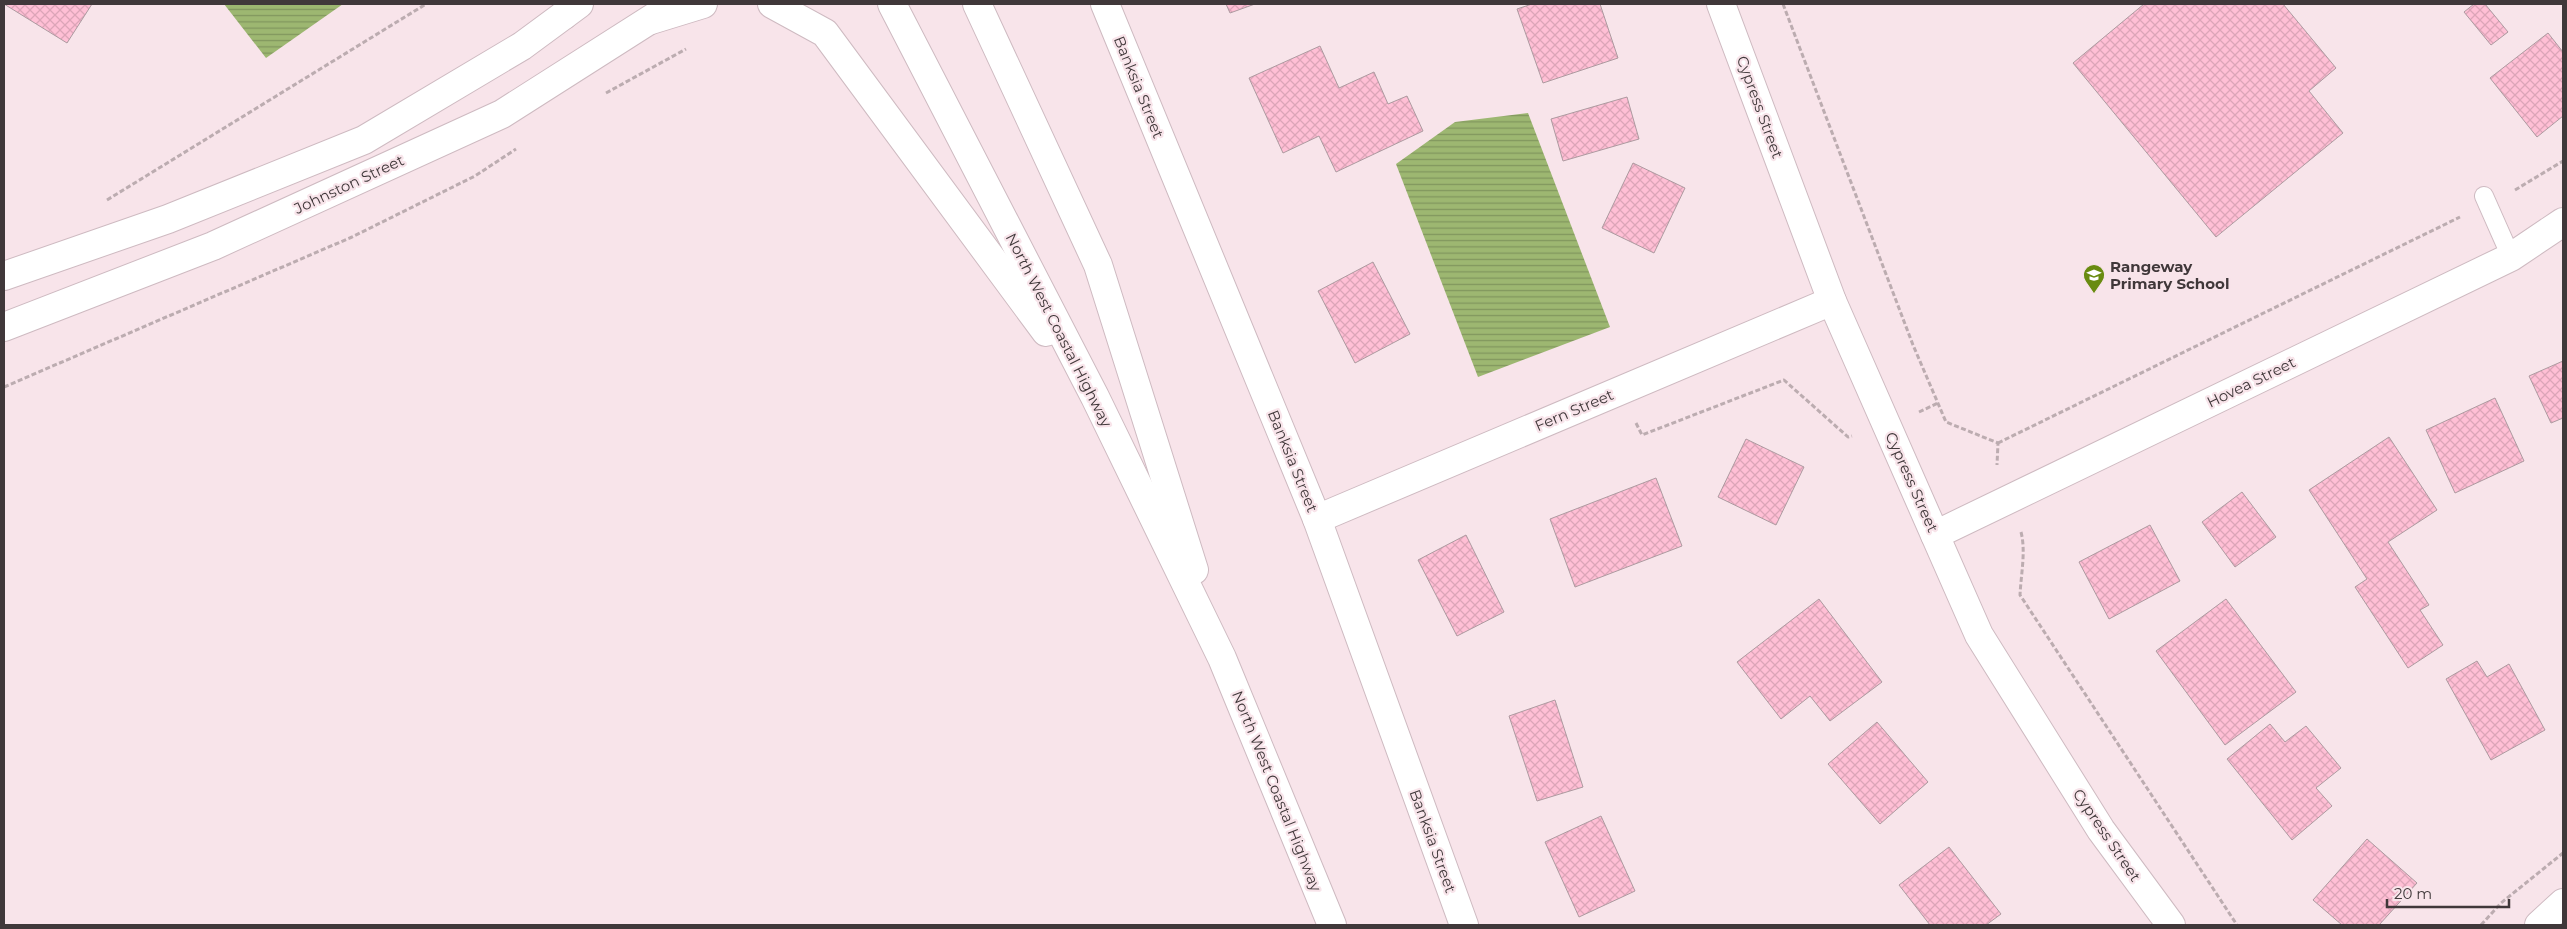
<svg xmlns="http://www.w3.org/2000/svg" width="2567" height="929" viewBox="0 0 2567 929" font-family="Montserrat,sans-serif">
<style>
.water{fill:url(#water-rules)}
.building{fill:url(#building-cross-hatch);stroke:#ad9aa0}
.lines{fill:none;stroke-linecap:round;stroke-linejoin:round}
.service-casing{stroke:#cebac1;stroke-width:20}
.minor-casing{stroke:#cebac1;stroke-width:30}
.secondary-casing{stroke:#cebac1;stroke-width:30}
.trunk-casing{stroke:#cebac1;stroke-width:30}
.path{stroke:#bcacb0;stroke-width:3;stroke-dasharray:5 2.5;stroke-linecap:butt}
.service{stroke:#fff;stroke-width:18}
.minor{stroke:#fff;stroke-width:28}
.secondary{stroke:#fff;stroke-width:28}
.trunk{stroke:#fff;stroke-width:28}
.labels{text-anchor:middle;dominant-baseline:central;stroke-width:4.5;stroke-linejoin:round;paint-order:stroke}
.street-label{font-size:15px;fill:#40383a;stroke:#f8e4ea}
.poi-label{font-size:15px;font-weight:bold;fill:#40383a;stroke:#f8e4ea;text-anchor:start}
</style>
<defs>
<pattern id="water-rules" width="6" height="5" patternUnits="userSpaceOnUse" patternTransform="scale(1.25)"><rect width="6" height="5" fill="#9db771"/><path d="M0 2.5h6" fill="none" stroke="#81965e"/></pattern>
<pattern id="building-cross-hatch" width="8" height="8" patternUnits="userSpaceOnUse" patternTransform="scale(1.25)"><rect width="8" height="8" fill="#ffbfd5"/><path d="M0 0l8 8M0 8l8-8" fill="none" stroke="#dca5b8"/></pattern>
</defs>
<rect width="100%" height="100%" fill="#f8e4ea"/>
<g class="water">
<polygon points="224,4 343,4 266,58"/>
<polygon points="1528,113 1610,327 1478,377 1396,164 1455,122"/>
</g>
<g class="building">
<polygon points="4,4 92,4 67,43"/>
<polygon points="1226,4 1255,4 1230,13"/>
<polygon points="1532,4 1600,4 1618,58 1543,83 1517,9"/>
<polygon points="2144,4 2283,4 2336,68 2309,91 2343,133 2216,237 2073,63"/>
<polygon points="2474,4 2485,4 2508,32 2491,45 2464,12"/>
<polygon points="2548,33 2563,52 2563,116 2537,137 2490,78"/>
<polygon points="1320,46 1339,88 1374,72 1388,104 1407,96 1423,131 1336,172 1319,136 1283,153 1249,78"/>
<polygon points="1627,97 1639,139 1563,161 1551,119"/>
<polygon points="1633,163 1685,188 1654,253 1602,228"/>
<polygon points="1373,262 1410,334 1355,363 1318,291"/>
<polygon points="2563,361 2563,418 2551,423 2529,376"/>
<polygon points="2495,398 2524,461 2455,493 2426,430"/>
<polygon points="2389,437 2437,510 2388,542 2429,605 2420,610 2443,645 2408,668 2355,587 2367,579 2309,490"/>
<polygon points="1746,439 1804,467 1776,525 1718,497"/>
<polygon points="1656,478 1682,546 1575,587 1550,519"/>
<polygon points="2242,492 2276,537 2235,567 2202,522"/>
<polygon points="2150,525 2180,581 2109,619 2079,562"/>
<polygon points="1466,535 1504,612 1457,636 1418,560"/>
<polygon points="1819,599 1882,682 1830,721 1810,696 1781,719 1737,662"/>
<polygon points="2226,599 2296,692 2225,745 2156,651"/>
<polygon points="2477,661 2487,677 2509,664 2545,730 2491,760 2446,679"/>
<polygon points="1555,700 1583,787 1537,801 1509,716"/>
<polygon points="1877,722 1928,782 1880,824 1828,764"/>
<polygon points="2270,724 2285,742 2306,726 2341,768 2316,788 2332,806 2292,840 2227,759"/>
<polygon points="1601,816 1635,891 1579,917 1545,842"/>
<polygon points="2367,839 2417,883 2379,925 2342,925 2313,900"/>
<polygon points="1949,847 2001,914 1986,925 1930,925 1899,885"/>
</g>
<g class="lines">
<g class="service-casing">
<polyline id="service" points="2484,196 2511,257"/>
</g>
<g class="minor-casing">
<g id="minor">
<polyline points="1105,4 1317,519 1464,925"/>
<polyline points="1721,4 1832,301 1979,635 2101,830 2171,925"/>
<polyline points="1317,519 1832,301"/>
<polyline points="1935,535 2511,257 2563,222"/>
<polyline points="2539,925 2563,903"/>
</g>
</g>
<g class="secondary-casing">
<g id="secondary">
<polyline points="4,276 168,219 364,140 522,46 579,4"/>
<polyline points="4,327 213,246 502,114 670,7"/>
</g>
</g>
<g class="trunk-casing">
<g id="trunk">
<polyline points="772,4 825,33 1046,332"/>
<polyline points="892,4 1095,397 1222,658 1332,925"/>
<polyline points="977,4 1098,265 1194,570"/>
<polyline points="564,15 573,4"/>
<polyline points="651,20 703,4"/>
</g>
</g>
<g class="path">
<polyline points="1783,4 1913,345 1946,422 1998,443 1997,465"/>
<polyline points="606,93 686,49"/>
<polyline points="2515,190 2563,161"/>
<polyline points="107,200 426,4"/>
<polyline points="4,387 352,237 475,176 516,149"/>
<polyline points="1919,412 1938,403"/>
<polyline points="1636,423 1642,435 1784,380 1848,437 1852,436"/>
<polyline points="1998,443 2460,217"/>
<path d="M 2021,532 C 2026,551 2021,574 2020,595 L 2237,925"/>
<polyline points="2481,925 2501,903 2563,853"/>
</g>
<use href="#service" class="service"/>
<use href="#minor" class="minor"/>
<use href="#secondary" class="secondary"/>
<use href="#trunk" class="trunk"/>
</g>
<defs>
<g id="school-pin" transform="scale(1.125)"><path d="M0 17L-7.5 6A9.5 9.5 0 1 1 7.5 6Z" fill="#698b10" stroke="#f8e4ea"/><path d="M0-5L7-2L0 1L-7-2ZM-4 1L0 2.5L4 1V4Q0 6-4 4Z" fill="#fff"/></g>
</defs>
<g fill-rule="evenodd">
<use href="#school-pin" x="2094" y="275"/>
</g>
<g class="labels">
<g class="street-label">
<text transform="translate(1139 87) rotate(68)">Banksia Street</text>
<text transform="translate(1760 107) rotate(70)">Cypress Street</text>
<text transform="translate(349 184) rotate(-25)">Johnston Street</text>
<text transform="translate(1059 330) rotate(63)">North West Coastal Highway</text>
<text transform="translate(2251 382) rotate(-26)">Hovea Street</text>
<text transform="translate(1574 410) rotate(-23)">Fern Street</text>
<text transform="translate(1293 461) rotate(68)">Banksia Street</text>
<text transform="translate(1912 482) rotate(66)">Cypress Street</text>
<text transform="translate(1277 791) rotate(68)">North West Coastal Highway</text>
<text transform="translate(2107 835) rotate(56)">Cypress Street</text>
<text transform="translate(1433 841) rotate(70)">Banksia Street</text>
</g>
<g class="poi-label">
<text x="2110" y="266">Rangeway<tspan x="2110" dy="17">Primary School</tspan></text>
</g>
</g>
<rect width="2567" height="929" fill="none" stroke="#40383a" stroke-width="10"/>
<path d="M2387 899v8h122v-8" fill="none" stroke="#40383a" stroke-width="2.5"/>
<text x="2394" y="899" font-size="15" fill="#40383a" stroke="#f8e4ea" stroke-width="4" paint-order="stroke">20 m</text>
</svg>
